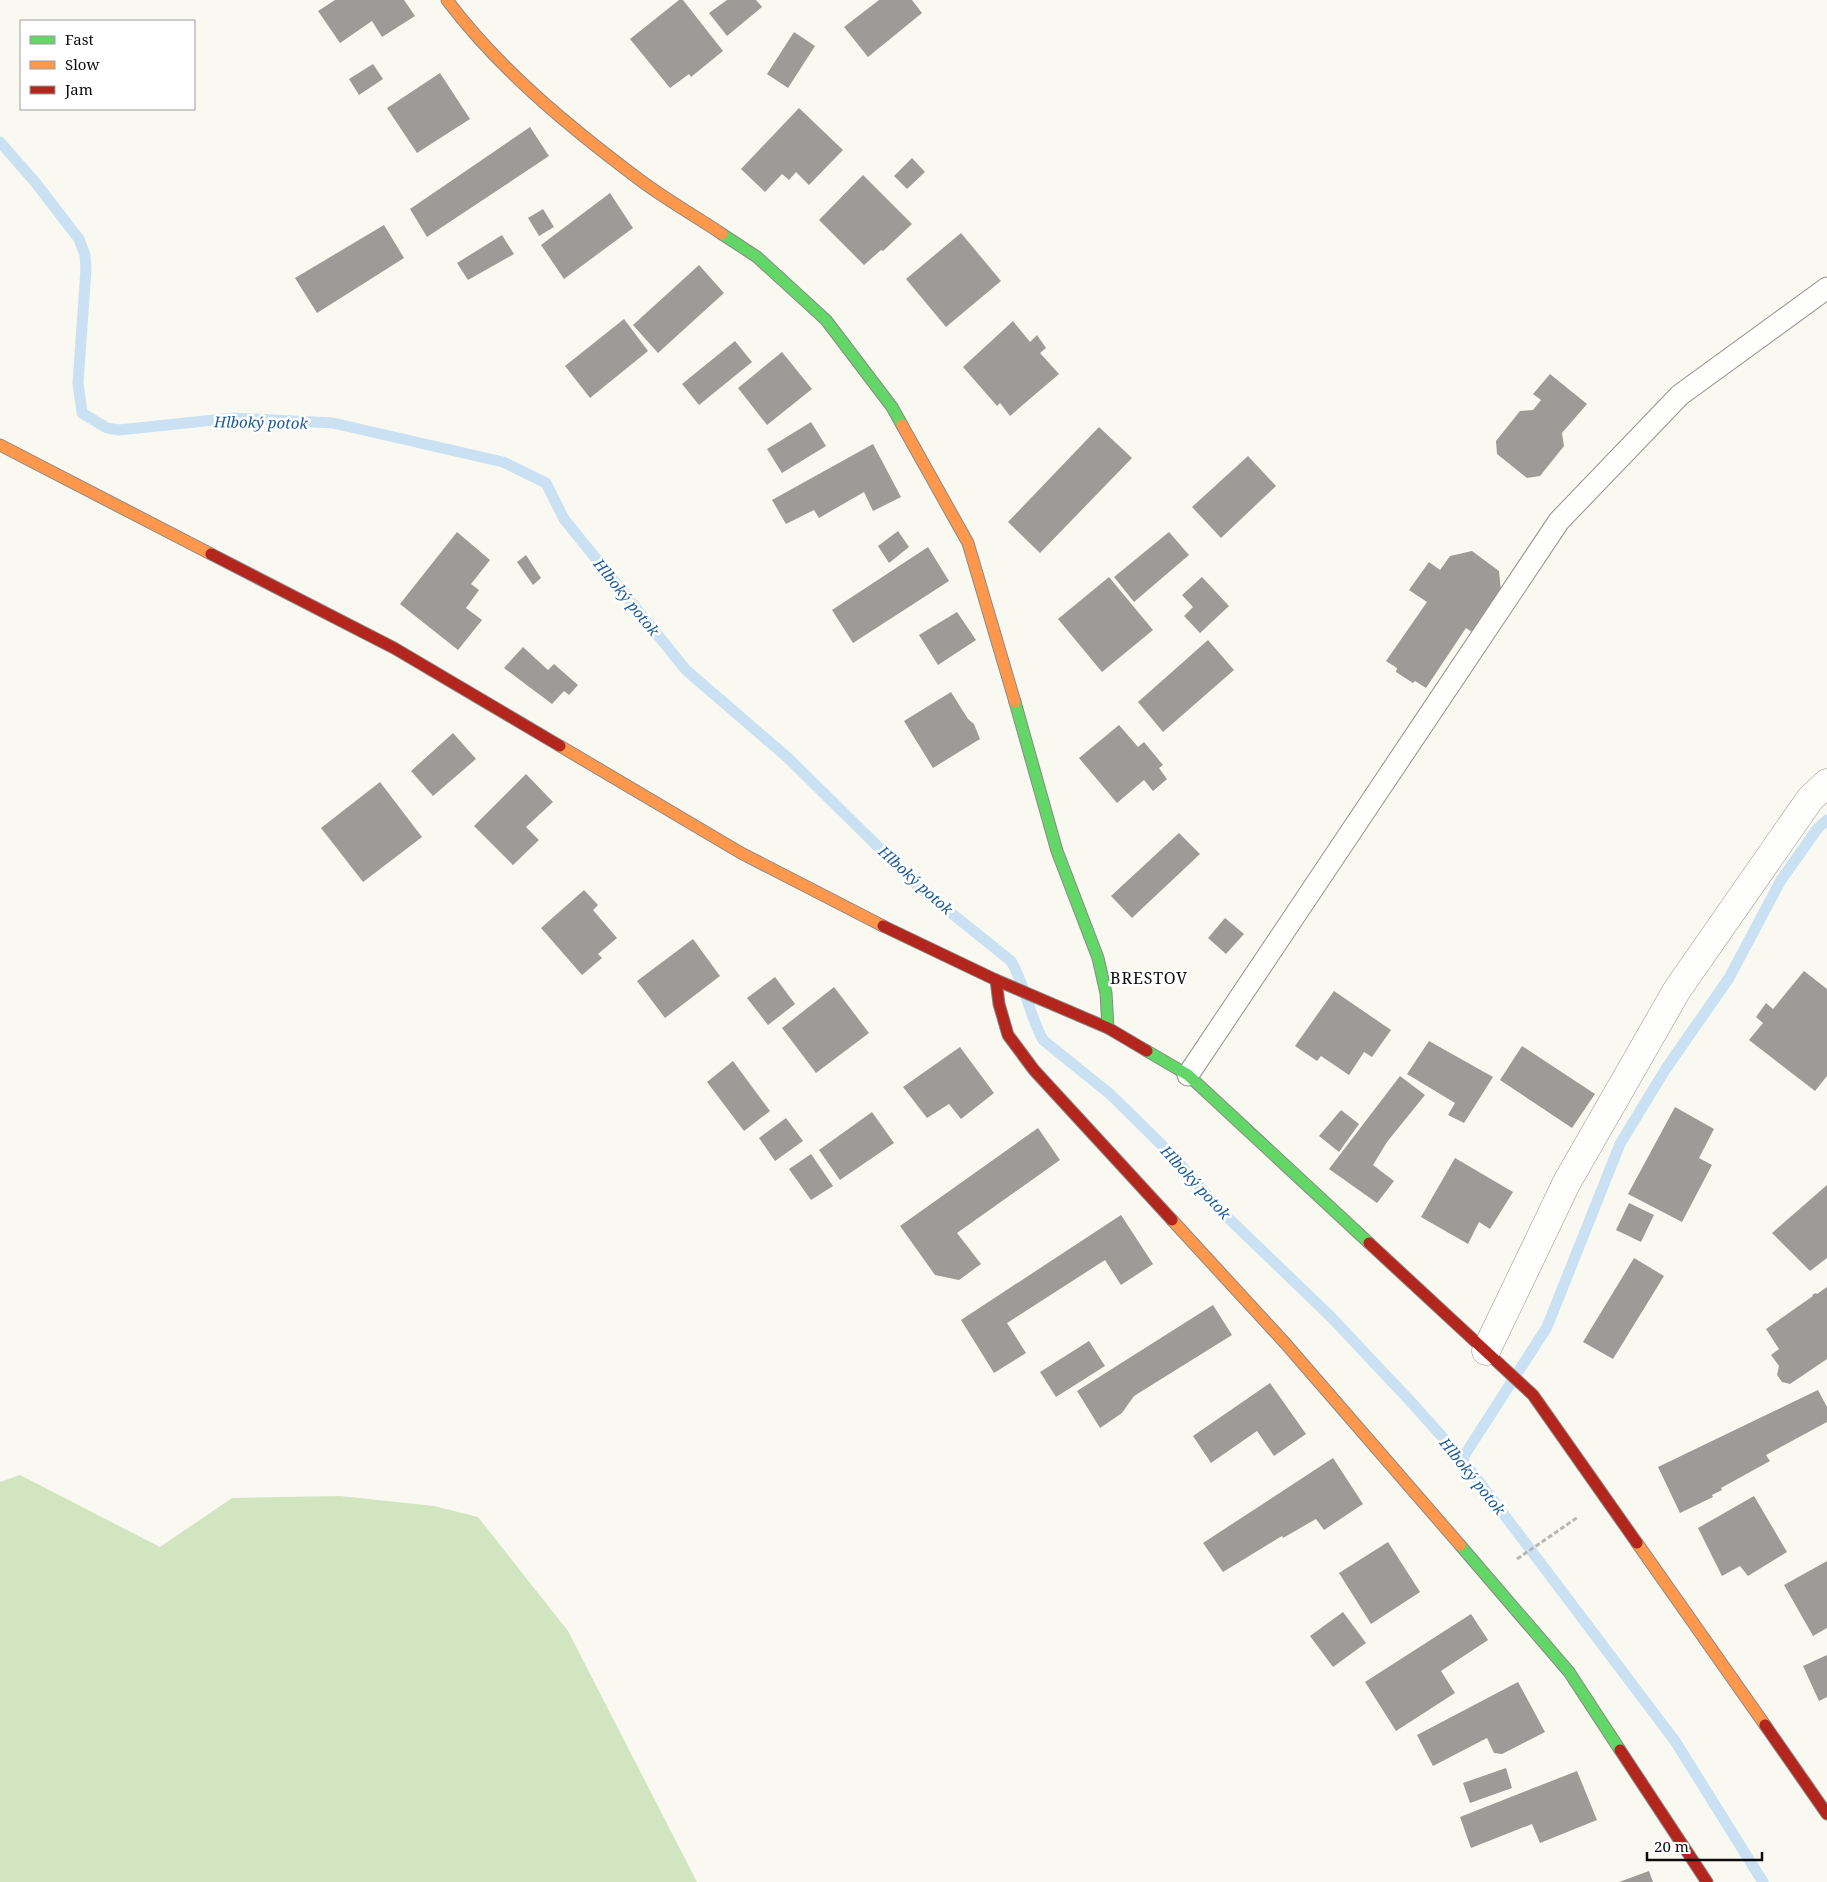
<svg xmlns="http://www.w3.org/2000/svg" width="1827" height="1882" viewBox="0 0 1827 1882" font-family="'Noto Serif',serif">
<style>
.forest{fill:#d1e6c0}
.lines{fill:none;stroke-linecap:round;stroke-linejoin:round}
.stream{stroke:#c9e1f2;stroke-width:11}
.building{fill:#9c9b97}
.lane-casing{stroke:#93938f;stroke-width:23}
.street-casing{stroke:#93938f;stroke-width:29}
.fast-casing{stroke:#8a8986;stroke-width:13}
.slow-casing{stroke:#8a8986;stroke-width:13}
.jam-casing{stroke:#8a8986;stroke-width:13}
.path{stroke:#b7b7b6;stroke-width:3;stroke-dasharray:5 2.5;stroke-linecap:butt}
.lane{stroke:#fefefd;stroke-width:21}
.street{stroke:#fefefd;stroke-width:28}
.fast{stroke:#63d668;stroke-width:11}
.slow{stroke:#ff974d;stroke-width:11}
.jam{stroke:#b3261e;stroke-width:11}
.labels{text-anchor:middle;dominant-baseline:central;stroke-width:5;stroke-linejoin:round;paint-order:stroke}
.water-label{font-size:15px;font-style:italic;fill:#1c5a98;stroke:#fff}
.quarter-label{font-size:16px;letter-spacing:1px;fill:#0c0c0c;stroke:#fff}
</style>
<rect width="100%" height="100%" fill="#faf9f1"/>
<polygon class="forest" points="20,1475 160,1547 232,1498 340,1496 434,1506 478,1517 568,1631 697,1882 0,1882 0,1482"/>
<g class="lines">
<g class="stream">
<path d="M 0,142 L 35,182 L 79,239 L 85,255 L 86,269 L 78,383 L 82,413 L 107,428 L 119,430 L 233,418 L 333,423 L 503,462 L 546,483 L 564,519 L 686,670 L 788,758 L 920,888 L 1011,961 C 1026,986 1029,1015 1043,1040 L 1110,1094 L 1173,1156 L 1221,1211 L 1331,1317 L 1412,1403 L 1462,1459 L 1675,1741 L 1763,1882"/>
<polyline points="1462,1459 1547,1327 1620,1144 1665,1070 1729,978 1781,880 1818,828 1827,820"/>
</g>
</g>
<g class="building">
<polygon points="335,0 404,0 415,16 382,37 372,21 340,43 318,11"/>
<polygon points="679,0 683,0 723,51 691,77 689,74 670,88 630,39"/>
<polygon points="727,0 756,0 762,7 727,36 709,13"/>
<polygon points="879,0 912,0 922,13 868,57 844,27"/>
<polygon points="794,32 815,46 788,88 767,74"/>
<polygon points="373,64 383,79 359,95 349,79"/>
<polygon points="440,73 470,119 417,153 387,108"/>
<polygon points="799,108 843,150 809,185 796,172 789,180 782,174 765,192 741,169"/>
<polygon points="530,127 549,156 427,237 410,209"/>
<polygon points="912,158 925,172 907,189 894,176"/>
<polygon points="863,175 912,224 883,251 881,250 864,265 819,220"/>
<polygon points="610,193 633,228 564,279 541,245"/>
<polygon points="543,209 554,227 539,236 528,218"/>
<polygon points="384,225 404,258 317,313 295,278"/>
<polygon points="961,233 1001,281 946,327 906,279"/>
<polygon points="502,235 514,254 468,280 457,263"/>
<polygon points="699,265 724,293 658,353 633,325"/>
<polygon points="624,319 648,351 590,398 565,366"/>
<polygon points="1013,321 1030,342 1037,335 1046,348 1040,353 1059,374 1010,416 1000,403 997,406 963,367"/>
<polygon points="735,341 752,362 699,405 682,384"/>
<polygon points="782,352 812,389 767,425 738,388"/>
<polygon points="1550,374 1587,404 1562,433 1564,446 1540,476 1527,478 1497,454 1496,441 1520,411 1533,410 1541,400 1533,394"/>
<polygon points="811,422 826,446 782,473 767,449"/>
<polygon points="1099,427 1132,458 1040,553 1008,522"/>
<polygon points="873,444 901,497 873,511 864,492 819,518 814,510 786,524 772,500"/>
<polygon points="1248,456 1276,486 1221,538 1192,507"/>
<polygon points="898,531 909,547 889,563 878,546"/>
<polygon points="457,532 490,560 471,584 479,590 466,608 482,620 458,650 400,604"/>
<polygon points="1169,532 1189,555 1134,602 1114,577"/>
<polygon points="928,547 949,581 853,643 832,610"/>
<polygon points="1472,551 1499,571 1501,591 1481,638 1466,628 1426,688 1415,681 1413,683 1396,672 1397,668 1386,661 1427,602 1409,590 1429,562 1440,570 1450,556"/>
<polygon points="526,555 541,578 533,585 517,562"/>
<polygon points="1109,577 1153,630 1102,672 1058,619"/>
<polygon points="1202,577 1229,606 1200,633 1184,616 1193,607 1182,595"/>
<polygon points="957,612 976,640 938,665 919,635"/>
<polygon points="1208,640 1234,670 1163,732 1138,702"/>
<polygon points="523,647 548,670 554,664 578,685 569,695 564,691 552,704 504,668"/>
<polygon points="951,692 968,719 974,724 980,739 933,768 904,721"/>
<polygon points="1119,725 1138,747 1144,742 1163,765 1159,768 1167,779 1153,791 1144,780 1117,803 1079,758"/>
<polygon points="453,733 476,759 433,796 411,771"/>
<polygon points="526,774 553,802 526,827 539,840 513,865 474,826"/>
<polygon points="380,782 422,837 363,882 321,828"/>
<polygon points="1179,833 1200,854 1132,918 1111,896"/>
<polygon points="584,890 598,905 593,910 617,938 598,954 602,958 582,975 541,928"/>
<polygon points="1225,918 1244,934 1226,954 1208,938"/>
<polygon points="693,939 720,976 665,1018 637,981"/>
<polygon points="1804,971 1827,989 1827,1076 1815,1091 1749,1040 1763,1023 1756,1017 1766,1003 1773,1009"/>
<polygon points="775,977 795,1004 768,1025 747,998"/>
<polygon points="834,987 869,1033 816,1073 782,1028"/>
<polygon points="1334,991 1391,1030 1372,1057 1364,1052 1349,1075 1321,1056 1317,1061 1295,1046"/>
<polygon points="1429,1041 1493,1077 1464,1123 1448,1115 1455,1103 1407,1074"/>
<polygon points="1522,1046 1595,1094 1572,1128 1500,1080"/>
<polygon points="960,1047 994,1093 961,1119 949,1104 927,1118 903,1087"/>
<polygon points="733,1061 770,1111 744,1131 707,1082"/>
<polygon points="1400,1076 1425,1095 1387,1142 1373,1165 1394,1181 1377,1203 1329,1169"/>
<polygon points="1675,1107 1714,1129 1699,1158 1712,1165 1682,1222 1628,1194"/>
<polygon points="1341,1110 1359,1124 1339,1152 1319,1136"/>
<polygon points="872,1112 894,1143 840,1180 819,1150"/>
<polygon points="786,1118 803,1141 775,1161 759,1138"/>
<polygon points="1038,1128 1060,1160 957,1233 981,1264 959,1280 935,1275 900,1226"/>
<polygon points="811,1154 833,1186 811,1200 789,1169"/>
<polygon points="1455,1158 1513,1192 1490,1229 1479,1222 1468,1244 1421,1217"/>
<polygon points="1827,1185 1827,1258 1810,1271 1772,1233"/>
<polygon points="1629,1203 1654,1215 1641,1242 1616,1230"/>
<polygon points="1121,1215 1153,1264 1121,1285 1105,1260 1007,1323 1026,1353 994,1373 961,1320"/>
<polygon points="1634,1258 1664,1276 1613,1359 1583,1342"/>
<polygon points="1827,1287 1827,1359 1790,1384 1782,1382 1777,1375 1779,1366 1771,1355 1779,1349 1766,1329 1813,1296 1812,1295 1816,1293 1817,1294"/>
<polygon points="1213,1305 1232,1335 1134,1396 1122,1413 1100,1428 1077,1391"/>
<polygon points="1089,1341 1105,1366 1056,1397 1040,1372"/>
<polygon points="1270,1383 1306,1434 1274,1456 1257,1431 1211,1463 1193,1436"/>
<polygon points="1818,1390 1827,1407 1827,1422 1766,1455 1770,1461 1721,1488 1722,1490 1712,1495 1713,1497 1680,1513 1658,1467"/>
<polygon points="1333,1458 1363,1504 1324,1530 1316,1519 1283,1538 1282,1536 1223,1572 1203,1543"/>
<polygon points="1754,1496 1787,1552 1748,1576 1740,1566 1722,1576 1698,1528"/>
<polygon points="1388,1542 1420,1592 1371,1624 1339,1573"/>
<polygon points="1827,1561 1827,1628 1813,1636 1784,1585"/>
<polygon points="1343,1612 1366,1643 1333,1667 1310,1636"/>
<polygon points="1471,1614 1488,1640 1441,1671 1455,1693 1396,1731 1365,1682"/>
<polygon points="1827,1655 1827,1697 1819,1701 1803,1666"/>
<polygon points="1518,1682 1545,1732 1502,1754 1494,1753 1487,1738 1433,1766 1417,1735"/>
<polygon points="1506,1768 1512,1788 1470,1803 1463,1783"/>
<polygon points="1577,1771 1597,1820 1540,1843 1532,1824 1471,1848 1460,1817"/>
<polygon points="1649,1871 1653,1882 1619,1882"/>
</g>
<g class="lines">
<g class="lane-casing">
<polyline id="lane" points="1188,1075 1559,521 1680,395 1827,288"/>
</g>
<g class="street-casing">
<polyline id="street" points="1486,1351 1567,1182 1677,990 1810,799 1827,783"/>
</g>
<g class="fast-casing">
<g id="fast">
<polyline points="722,234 757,257 826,320 892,407 902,425"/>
<polyline points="1015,702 1057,851 1098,958 1106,993 1108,1028"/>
<polyline points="1147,1051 1188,1075 1369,1243"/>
<polyline points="1460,1545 1569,1672 1620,1750"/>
</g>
</g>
<g class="slow-casing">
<g id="slow">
<path d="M 447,0 C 499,69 567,125 636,177 C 663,198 694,215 722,234"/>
<polyline points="902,425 968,543 1015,702"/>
<polyline points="0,445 211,554"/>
<polyline points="560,746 741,853 883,926"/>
<polyline points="1172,1220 1285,1343 1460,1545"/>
<polyline points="1637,1543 1765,1725"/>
</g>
</g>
<g class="jam-casing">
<g id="jam">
<polyline points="211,554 394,648 560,746"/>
<polyline points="883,926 996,980 1108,1028 1147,1051"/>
<polyline points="996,980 999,1004 1008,1035 1034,1070 1172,1220"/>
<polyline points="1369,1243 1533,1395 1637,1543"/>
<polyline points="1765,1725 1827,1814"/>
<polyline points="1620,1750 1707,1882"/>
</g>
</g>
<polyline class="path" points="1517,1559 1578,1517"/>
<use href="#lane" class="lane"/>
<use href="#street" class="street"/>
<use href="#fast" class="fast"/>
<use href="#slow" class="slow"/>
<use href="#jam" class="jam"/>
</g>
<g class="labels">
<g class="water-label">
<text transform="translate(261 422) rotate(1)">Hlboký potok</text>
<text transform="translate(627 597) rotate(51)">Hlboký potok</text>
<text transform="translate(916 880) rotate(42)">Hlboký potok</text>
<text transform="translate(1196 1182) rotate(47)">Hlboký potok</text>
<text transform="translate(1473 1476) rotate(51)">Hlboký potok</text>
</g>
<g class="quarter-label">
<text x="1149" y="978">BRESTOV</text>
</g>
</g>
<rect x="20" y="20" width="175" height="90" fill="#ffffff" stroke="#9e9e9e"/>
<rect x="30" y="36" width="25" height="8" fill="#63d668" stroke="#9e9e9e"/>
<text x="65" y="45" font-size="15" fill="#0c0c0c">Fast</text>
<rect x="30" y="61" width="25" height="8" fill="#ff974d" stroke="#9e9e9e"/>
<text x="65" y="70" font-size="15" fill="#0c0c0c">Slow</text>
<rect x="30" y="86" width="25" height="8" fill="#b3261e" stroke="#9e9e9e"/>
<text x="65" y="95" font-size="15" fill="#0c0c0c">Jam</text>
<path d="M1647 1852v8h115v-8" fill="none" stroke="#0c0c0c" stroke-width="2.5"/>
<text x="1654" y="1852" font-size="15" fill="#0c0c0c" stroke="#ffffff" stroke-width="4" paint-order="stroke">20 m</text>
</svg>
